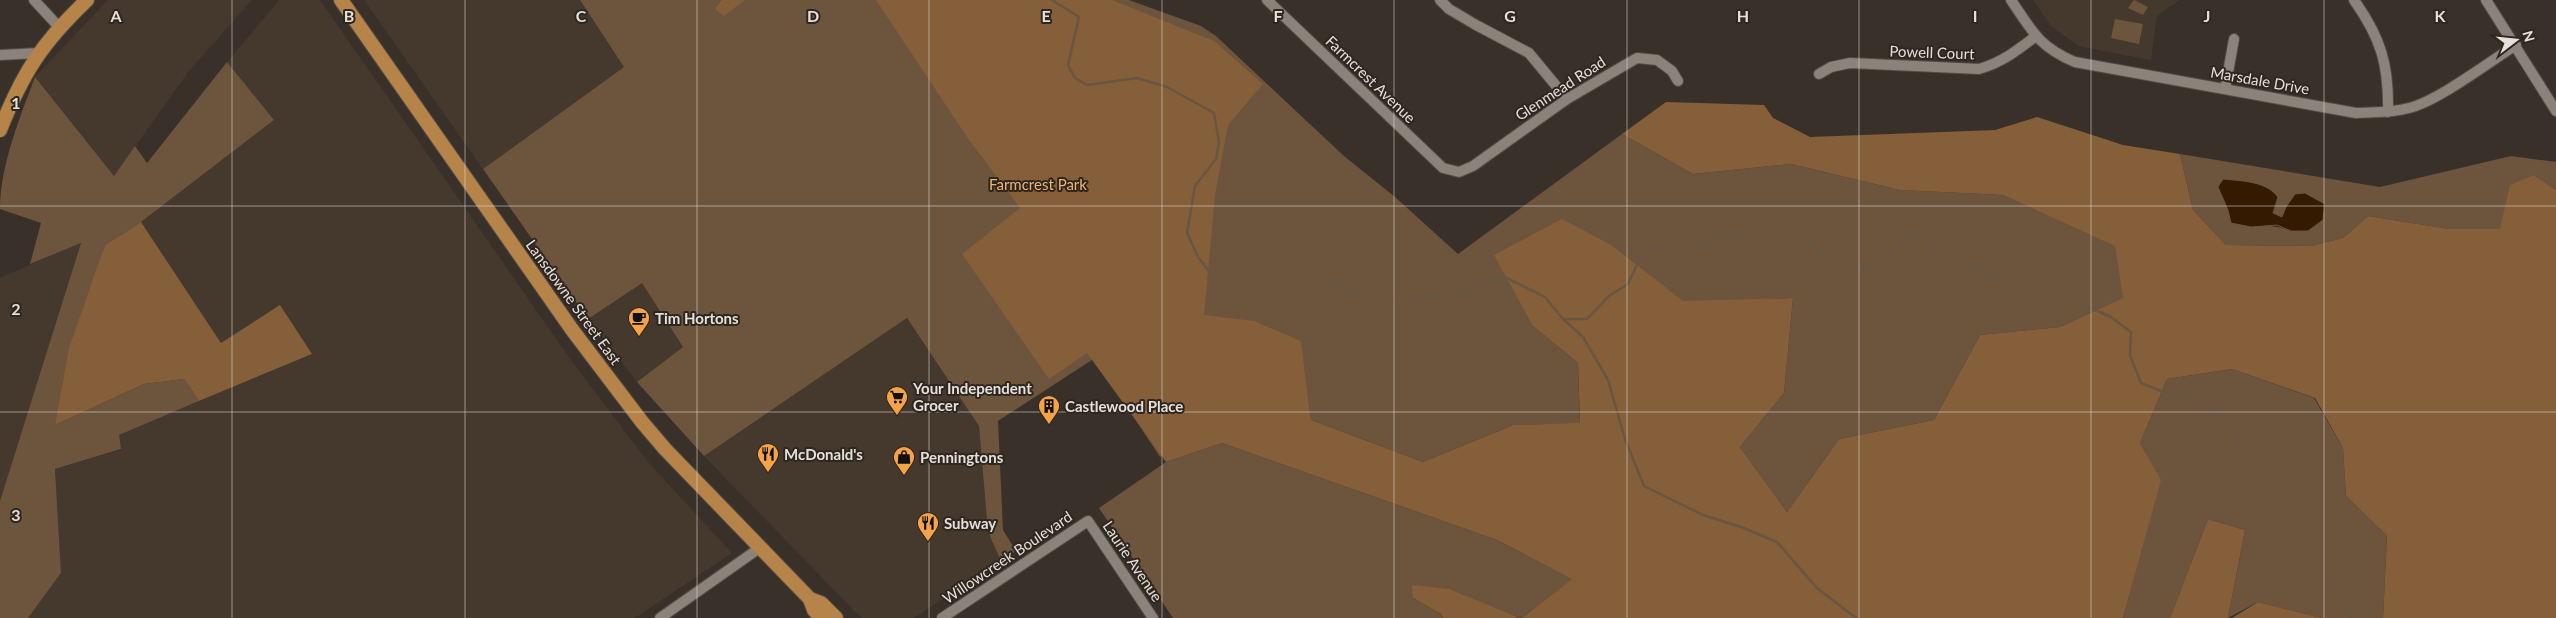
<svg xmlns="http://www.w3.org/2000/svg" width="2556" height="618" viewBox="0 0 2556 618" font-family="Lato,sans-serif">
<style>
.built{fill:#45392d}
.green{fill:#6c543d;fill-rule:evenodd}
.forest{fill:#855f39}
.water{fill:#331a00;stroke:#685542}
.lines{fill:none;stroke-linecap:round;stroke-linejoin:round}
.stream{stroke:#685542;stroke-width:2.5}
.minor-casing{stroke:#524c46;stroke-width:12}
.major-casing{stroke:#524c46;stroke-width:16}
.minor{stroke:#8b827a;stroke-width:10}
.major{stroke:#b68348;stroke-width:14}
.grid{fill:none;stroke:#e5e0db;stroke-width:1;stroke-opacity:0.55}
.labels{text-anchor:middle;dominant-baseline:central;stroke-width:4;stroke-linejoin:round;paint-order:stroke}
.street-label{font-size:15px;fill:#e5e0db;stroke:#2e261f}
.park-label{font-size:15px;fill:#efb378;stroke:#2e261f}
.poi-label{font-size:15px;font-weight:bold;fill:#e5e0db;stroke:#2e261f;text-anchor:start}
.grid-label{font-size:16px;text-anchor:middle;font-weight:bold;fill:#e5e0db;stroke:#2e261f;stroke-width:4;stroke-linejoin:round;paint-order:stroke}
</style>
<rect width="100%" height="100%" fill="#383029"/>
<g class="built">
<polygon points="108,0 252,0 189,71 114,176 35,77"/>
<polygon points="279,0 320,0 571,360 648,462 732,553 635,618 28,618 61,573 55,469 121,450 118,435 312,354 221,343 141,222 274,120 227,62"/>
<polygon points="364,0 580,0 625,67 483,169"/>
<polygon points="2033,0 2179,0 2157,16 2151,60 2078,46 2051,26"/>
<polygon points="81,242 81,243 0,501 0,278"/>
<polygon points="642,282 683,347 637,382 588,319"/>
<polygon points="907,318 979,426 988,532 1001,561 914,618 861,618 704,456"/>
</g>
<g class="green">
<polygon points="580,0 721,0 715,9 736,0 1129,0 1201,26 1216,36 1344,156 1395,197 1458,254 1622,134 1693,174 1791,164 1900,190 2003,195 2115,245 2124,298 2060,327 1980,335 1934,420 1839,439 1787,512 1740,447 1784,393 1793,298 1683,302 1613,246 1533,326 1578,363 1580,424 1513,425 1423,462 1311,420 1303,360 1160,457 1095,358 998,421 1003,530 1016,551 1001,561 988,532 979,426 907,318 704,456 637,382 683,347 642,283 588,319 483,169 624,67"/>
<polygon points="2134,0 2148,7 2143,15 2128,8"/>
<polygon points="2115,19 2143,24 2139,44 2111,38"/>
<path d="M 227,62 L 274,120 L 141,222 L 105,245 L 55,425 L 144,384 L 184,379 L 199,401 L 119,435 L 121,449 L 55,469 L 61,573 L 28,618 L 0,618 L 0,501 L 81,243 L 30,264 L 41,223 L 0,209 C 0,166 20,117 35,77 L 114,176 L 135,146 L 147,163 Z"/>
<path d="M 2180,154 L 2380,187 L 2511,156 L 2556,162 L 2556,190 L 2534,175 L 2501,229 L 2449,229 L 2368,216 L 2343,238 L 2311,246 L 2226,245 L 2193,210 ZM 2218,187 L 2278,197 L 2273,213 L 2282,217 L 2286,207 L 2291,231 C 2272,223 2252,227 2231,223 L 2228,210 Z"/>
<polygon points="2232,369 2314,398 2343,448 2346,496 2387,536 2383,618 2322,618 2258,602 2228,618 2245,530 2208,519 2170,618 2123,618 2160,480 2140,443 2167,379"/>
<polygon points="1222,443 1497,540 1573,579 1522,618 1413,585 1413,598 1441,614 1443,618 1173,618 1099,508 1166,462"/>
</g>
<g class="forest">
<polygon points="721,0 745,0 724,16 715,9"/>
<polygon points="876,0 1112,0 1214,41 1263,84 1228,125 1215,195 1204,315 1254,321 1301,341 1311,420 1423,462 1513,425 1580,423 1578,363 1533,326 1494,255 1562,219 1613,246 1683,301 1793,298 1784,393 1740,447 1787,512 1839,439 1934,420 1980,335 2060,327 2123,298 2115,246 2003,195 1900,190 1791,164 1693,174 1622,134 1666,102 1764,105 1773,118 1810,137 1995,130 2037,117 2123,145 2180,154 2193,210 2226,245 2311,246 2343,238 2368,216 2449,229 2500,229 2510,185 2534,175 2556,190 2556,618 2383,618 2387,536 2346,496 2343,448 2315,398 2232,369 2167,379 2140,443 2161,480 2123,618 1522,618 1572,579 1497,540 1222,443 1166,462 1087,353 1049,379 962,254 1020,208 967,137"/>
<polygon points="141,222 221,343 280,305 312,354 199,401 184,379 144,384 55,425 69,348 105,245"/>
<polygon points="2208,519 2245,530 2228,618 2170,618"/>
<polygon points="1412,585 1449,589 1520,618 1443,618 1441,614 1413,598"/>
<polygon points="2258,602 2322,618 2232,618"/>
</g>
<path class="water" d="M 2223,179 C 2242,181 2266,181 2278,197 L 2273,213 L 2282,217 L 2286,207 L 2295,194 L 2305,193 L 2325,204 L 2323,220 L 2308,231 L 2291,231 L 2277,225 L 2251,227 L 2231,223 L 2228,210 L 2218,187 Z"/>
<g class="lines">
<g class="stream">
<polyline points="1052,0 1079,17 1068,65 1075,78 1087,85 1137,78 1167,87 1214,113 1219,142 1216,159 1195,186 1187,233 1198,257 1211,274 1224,278 1299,278 1406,302 1507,278 1545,297 1563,319 1583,337 1608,380 1625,439 1644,486 1703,515 1741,527 1777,542 1817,588 1856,618"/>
<polyline points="1564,319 1587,319 1610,295 1628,284 1644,250 1780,232 1805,238 1831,260 1856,271 1880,262 1905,241 1923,234 1932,240 1939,254 1950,264 2031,281 2111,317 2131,332 2130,355 2141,383 2220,415 2243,441 2268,536 2299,565 2329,579 2347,605 2350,618"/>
</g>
<g class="minor-casing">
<g id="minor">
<polyline points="34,0 59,27"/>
<polyline points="1267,0 1443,168 1459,172 1473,166 1567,99 1637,58 1657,60 1672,71 1678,81"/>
<polyline points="1440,0 1449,9 1476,25 1529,53 1567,99"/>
<path d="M 2011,0 C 2032,31 2039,47 2075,62 L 2356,113 C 2374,112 2392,113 2409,108 C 2438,101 2489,62 2516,45"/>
<path d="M 2354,0 C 2381,38 2389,65 2388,112"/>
<polyline points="2486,0 2556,111"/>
<polyline points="0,55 38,53"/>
<path d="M 1819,74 L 1831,67 L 1850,63 L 1979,69 C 2001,63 2018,50 2036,36"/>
<polyline points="2225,89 2234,39"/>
<polyline points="660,618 761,547"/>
<polyline points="942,618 1088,521 1153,618"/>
</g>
</g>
<g class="major-casing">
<g id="major">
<polyline points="341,0 573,331 642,422 665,449 810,599 814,610 821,618"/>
<path d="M 0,130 C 23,72 42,43 87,0"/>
<polyline points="810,599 821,603 836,618"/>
</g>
</g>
<use href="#minor" class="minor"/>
<use href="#major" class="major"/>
</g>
<path class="grid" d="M 232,0 L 232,618M 465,0 L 465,618M 697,0 L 697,618M 929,0 L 929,618M 1162,0 L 1162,618M 1394,0 L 1394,618M 1627,0 L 1627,618M 1859,0 L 1859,618M 2091,0 L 2091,618M 2324,0 L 2324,618M 0,206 L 2556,206M 0,412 L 2556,412"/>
<defs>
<g id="cafe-pin" transform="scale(1.125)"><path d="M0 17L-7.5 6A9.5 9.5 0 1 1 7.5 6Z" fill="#f6a247" stroke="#2e261f"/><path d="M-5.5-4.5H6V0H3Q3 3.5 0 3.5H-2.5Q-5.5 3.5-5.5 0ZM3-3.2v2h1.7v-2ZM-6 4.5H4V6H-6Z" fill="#111"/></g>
<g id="supermarket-pin" transform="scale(1.125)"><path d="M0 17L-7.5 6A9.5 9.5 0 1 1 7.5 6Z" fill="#f6a247" stroke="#2e261f"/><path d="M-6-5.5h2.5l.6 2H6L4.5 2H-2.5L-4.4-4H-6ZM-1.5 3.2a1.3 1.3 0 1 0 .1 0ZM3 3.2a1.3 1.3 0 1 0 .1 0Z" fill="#111"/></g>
<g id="building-pin" transform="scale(1.125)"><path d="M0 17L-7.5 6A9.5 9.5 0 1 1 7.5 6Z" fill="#f6a247" stroke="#2e261f"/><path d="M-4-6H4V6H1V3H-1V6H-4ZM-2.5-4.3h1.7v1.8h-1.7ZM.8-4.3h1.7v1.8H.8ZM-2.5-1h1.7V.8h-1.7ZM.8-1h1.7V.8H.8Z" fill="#111"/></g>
<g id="restaurant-pin" transform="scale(1.125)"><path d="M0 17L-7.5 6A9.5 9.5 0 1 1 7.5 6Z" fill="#f6a247" stroke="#2e261f"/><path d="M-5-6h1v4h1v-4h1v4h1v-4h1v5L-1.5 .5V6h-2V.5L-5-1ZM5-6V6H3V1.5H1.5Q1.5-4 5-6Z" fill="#111"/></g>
<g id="shop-pin" transform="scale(1.125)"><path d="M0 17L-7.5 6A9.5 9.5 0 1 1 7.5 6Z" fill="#f6a247" stroke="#2e261f"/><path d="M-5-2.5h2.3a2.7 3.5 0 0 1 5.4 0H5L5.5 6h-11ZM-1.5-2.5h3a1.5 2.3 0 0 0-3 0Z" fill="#111"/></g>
</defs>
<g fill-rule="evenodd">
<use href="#cafe-pin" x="639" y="318"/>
<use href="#supermarket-pin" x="897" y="397"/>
<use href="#building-pin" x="1049" y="406"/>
<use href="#restaurant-pin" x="768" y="454"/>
<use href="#shop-pin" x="904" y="457"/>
<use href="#restaurant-pin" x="928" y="523"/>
</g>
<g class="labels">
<g class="street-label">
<text transform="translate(1932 52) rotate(2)">Powell Court</text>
<text transform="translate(1371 79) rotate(44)">Farmcrest Avenue</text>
<text transform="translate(2260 80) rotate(10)">Marsdale Drive</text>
<text transform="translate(1560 88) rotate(-33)">Glenmead Road</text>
<text transform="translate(574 302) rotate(54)">Lansdowne Street East</text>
<text transform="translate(1007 557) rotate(-34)">Willowcreek Boulevard</text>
<text transform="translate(1133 561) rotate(56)">Laurie Avenue</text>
</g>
<g class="park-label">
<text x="1038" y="184">Farmcrest Park</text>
</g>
<g class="poi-label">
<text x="655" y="318">Tim Hortons</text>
<text x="913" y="388">Your Independent<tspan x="913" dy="17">Grocer</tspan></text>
<text x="1065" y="406">Castlewood Place</text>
<text x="784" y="454">McDonald's</text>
<text x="920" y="457">Penningtons</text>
<text x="944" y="523">Subway</text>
</g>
</g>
<g class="grid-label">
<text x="116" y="22">A</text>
<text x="349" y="22">B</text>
<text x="581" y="22">C</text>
<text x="813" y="22">D</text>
<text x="1046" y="22">E</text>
<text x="1278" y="22">F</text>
<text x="1510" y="22">G</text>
<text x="1743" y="22">H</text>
<text x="1975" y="22">I</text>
<text x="2207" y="22">J</text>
<text x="2440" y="22">K</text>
<text x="16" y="109">1</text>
<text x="16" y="315">2</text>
<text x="16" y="521">3</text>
</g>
<g transform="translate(2516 40) rotate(74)" stroke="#2e261f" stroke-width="4" paint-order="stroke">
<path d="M0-4L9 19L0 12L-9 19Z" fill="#e5e0db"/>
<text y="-8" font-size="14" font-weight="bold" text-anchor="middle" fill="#e5e0db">N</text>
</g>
</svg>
